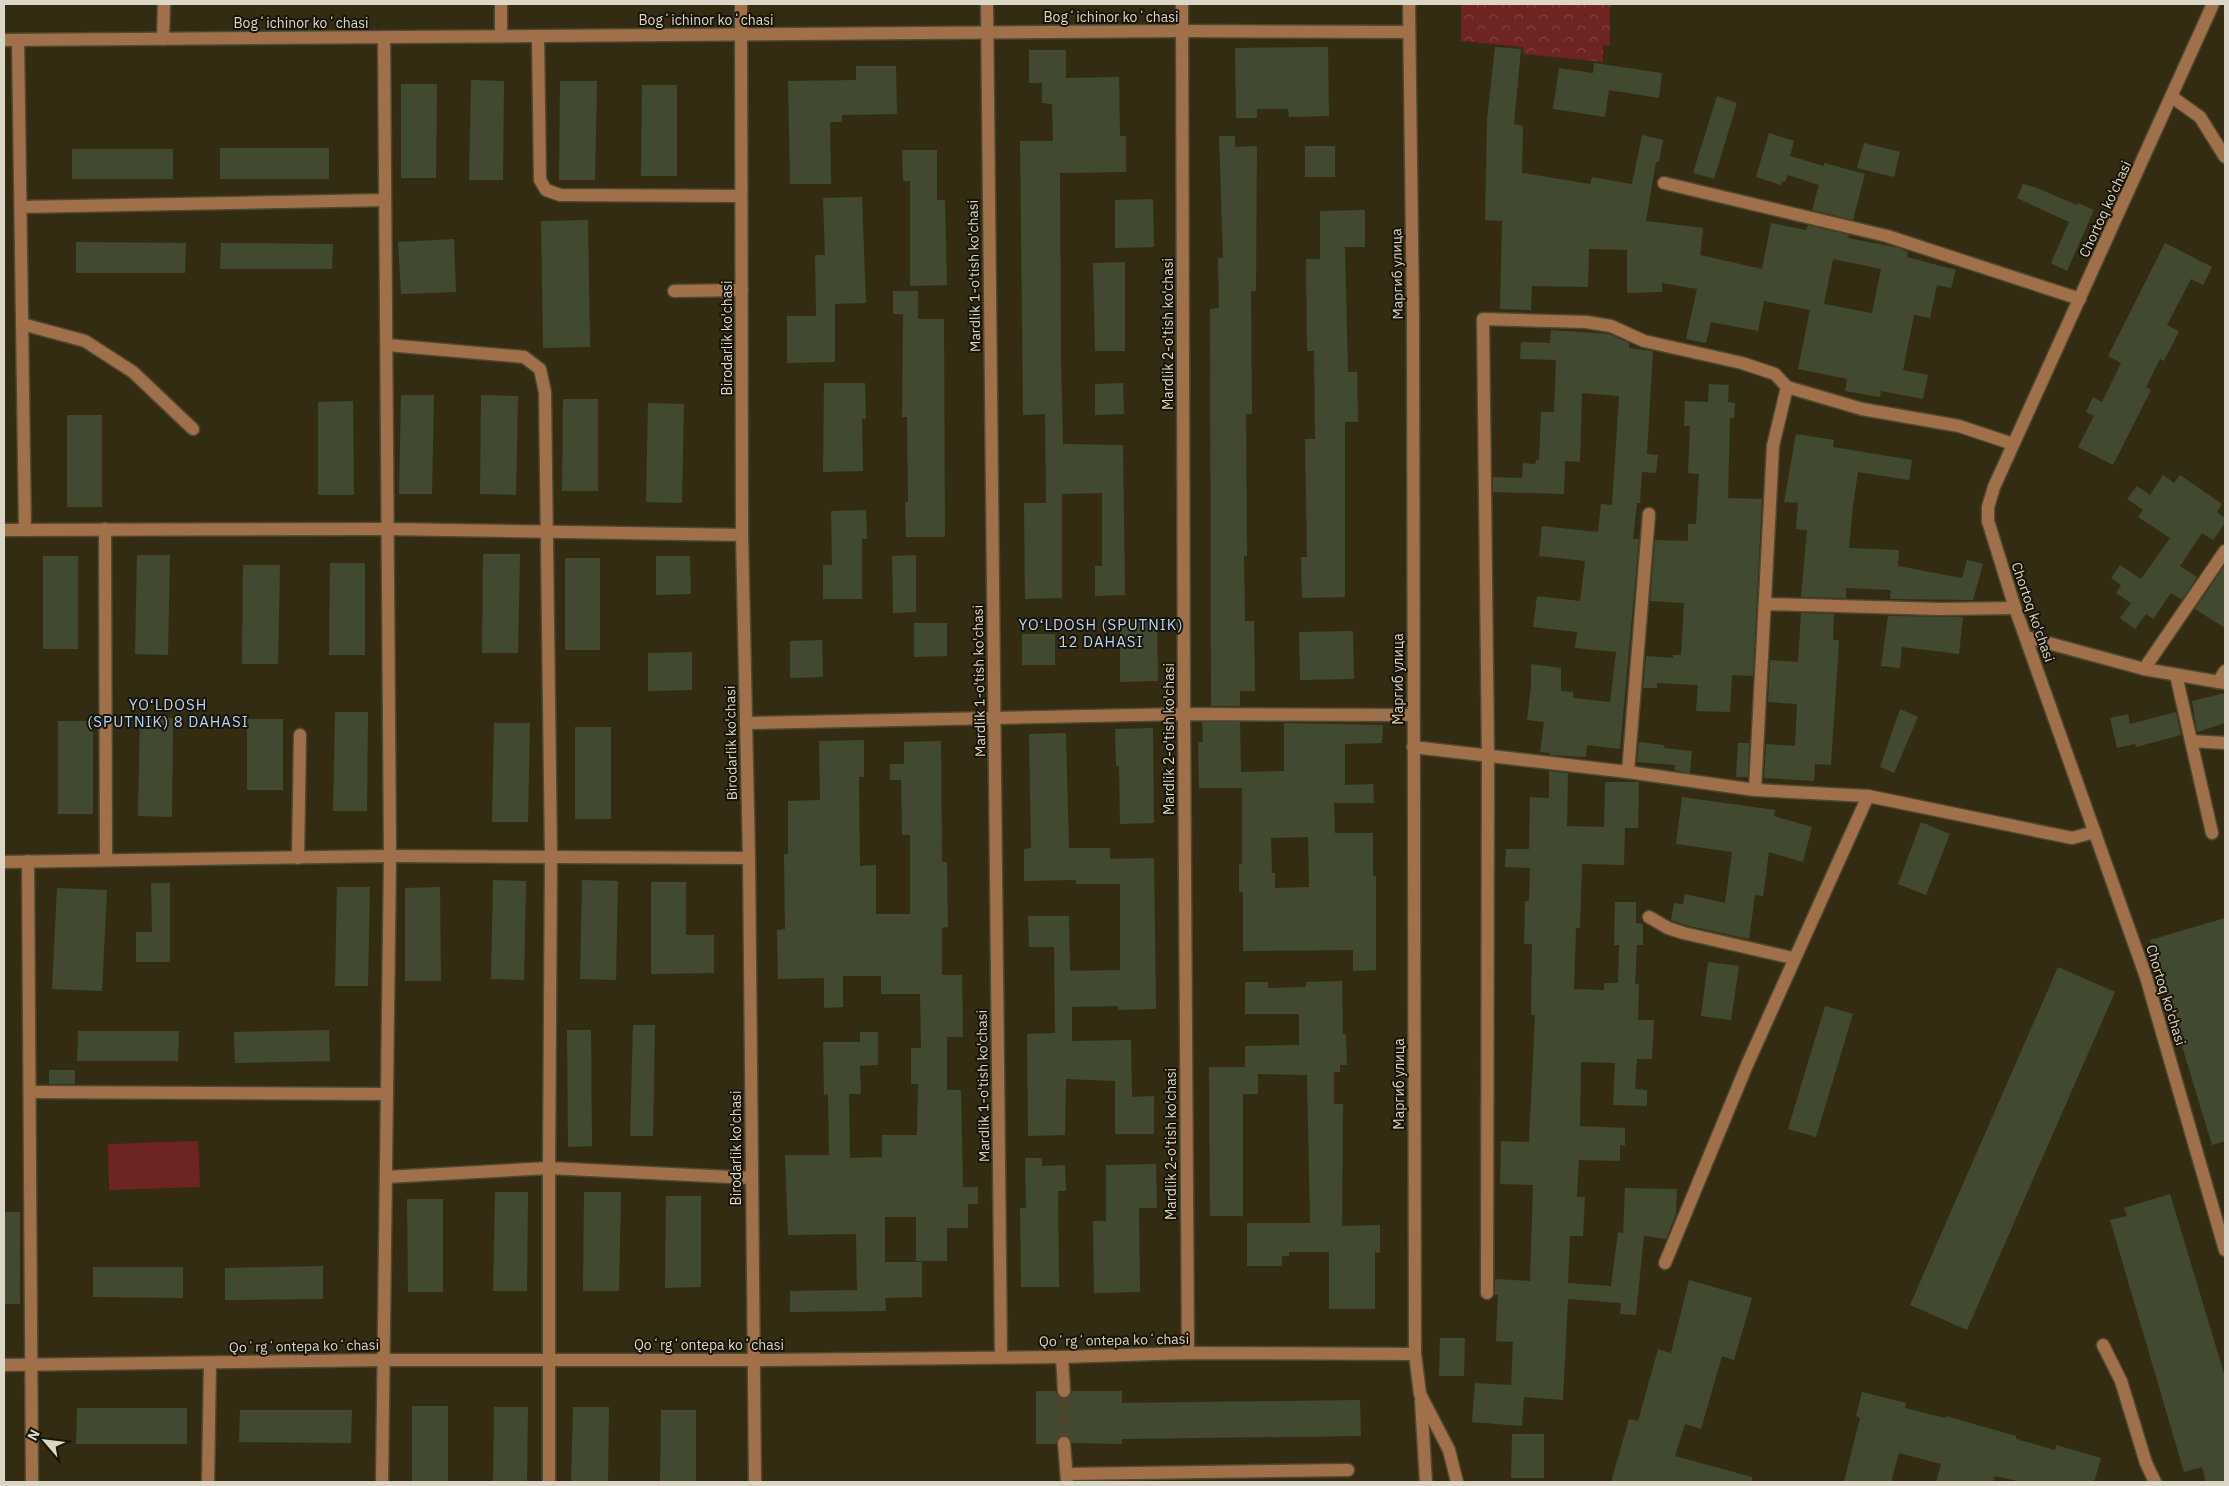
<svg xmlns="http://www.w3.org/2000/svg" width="2229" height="1486" viewBox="0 0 2229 1486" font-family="'IBM Plex Sans',sans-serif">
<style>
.forest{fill:url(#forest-crowns)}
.pitch{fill:#6e2422}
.building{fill:#414a31;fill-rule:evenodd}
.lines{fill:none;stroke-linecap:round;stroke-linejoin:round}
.minor-tunnel{stroke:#4d462d;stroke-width:12;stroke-dasharray:12 6;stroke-linecap:butt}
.minor-casing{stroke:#4f472f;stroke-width:15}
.minor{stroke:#a0704b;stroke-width:12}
.labels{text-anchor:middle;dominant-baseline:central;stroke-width:4;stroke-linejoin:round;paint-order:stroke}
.street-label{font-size:14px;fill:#dcd6c7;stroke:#181409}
.neighbourhood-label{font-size:15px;letter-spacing:1px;fill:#b9d4fa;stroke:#181409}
</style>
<defs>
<pattern id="forest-crowns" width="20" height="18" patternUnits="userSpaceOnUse" patternTransform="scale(1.25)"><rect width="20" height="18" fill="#6e2422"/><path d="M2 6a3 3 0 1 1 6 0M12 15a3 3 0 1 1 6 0" fill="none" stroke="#824341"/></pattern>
</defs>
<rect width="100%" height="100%" fill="#342c12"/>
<polygon class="forest" points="1461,4 1610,4 1610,46 1603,45 1603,62 1523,54 1523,47 1461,41"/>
<polygon class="pitch" points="198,1141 200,1187 109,1190 108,1144"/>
<g class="building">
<polygon points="1328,47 1329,116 1289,117 1288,109 1257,109 1257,118 1236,118 1235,48"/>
<path d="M 1495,47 L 1521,49 L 1514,124 L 1523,126 L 1522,173 L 1590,184 L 1592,177 L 1632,184 L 1642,135 L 1663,140 L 1659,162 L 1656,162 L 1646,221 L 1703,228 L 1700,255 L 1762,269 L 1771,223 L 1806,230 L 1808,225 L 1849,235 L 1848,238 L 1899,248 L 1908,252 L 1907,257 L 1956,270 L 1951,288 L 1937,285 L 1930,318 L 1914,315 L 1903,370 L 1928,375 L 1923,399 L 1881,391 L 1880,397 L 1845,391 L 1847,379 L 1798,369 L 1810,310 L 1764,301 L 1758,331 L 1711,322 L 1706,343 L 1686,339 L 1697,289 L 1662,283 L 1662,292 L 1627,293 L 1627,250 L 1589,249 L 1588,287 L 1532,286 L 1531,310 L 1500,309 L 1502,221 L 1485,220 L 1487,119 ZM 1833,259 L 1881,269 L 1872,313 L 1824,304 Z"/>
<polygon points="1029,50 1066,50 1066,78 1119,77 1120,136 1126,136 1126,172 1060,173 1061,359 1063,444 1123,445 1125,595 1095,596 1095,566 1102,566 1102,493 1062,494 1062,598 1025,599 1024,503 1046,503 1045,414 1023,415 1020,141 1053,141 1052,104 1042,103 1042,83 1029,83"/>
<polygon points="1594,63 1662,73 1659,98 1609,90 1605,117 1553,109 1559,68 1593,73"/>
<polygon points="856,66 896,66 897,114 842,115 842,122 830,122 831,184 790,184 788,81 856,80"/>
<polygon points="471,80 504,81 503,180 469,180"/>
<polygon points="560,81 597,81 595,180 559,180"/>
<polygon points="401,84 437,84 436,178 401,178"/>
<polygon points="642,85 677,85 677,176 641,176"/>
<polygon points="1717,96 1737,103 1714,179 1693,173"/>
<polygon points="1769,133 1794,141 1790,156 1824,166 1824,163 1865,174 1853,220 1812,210 1819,185 1788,175 1785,182 1782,181 1781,185 1756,177"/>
<polygon points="1219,136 1235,136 1235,147 1257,146 1256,291 1251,291 1252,414 1246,414 1247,556 1244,556 1245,621 1254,621 1255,691 1240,691 1240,706 1211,706 1210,309 1219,308 1218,258 1223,258"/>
<polygon points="1864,143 1900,152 1894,177 1857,168"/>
<rect x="1305" y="146" width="30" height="31"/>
<rect x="220" y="148" width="109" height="31"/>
<rect x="72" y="149" width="101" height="30"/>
<polygon points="902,150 937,150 937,200 945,200 947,285 910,286 910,181 903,181"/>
<polygon points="2023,184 2037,188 2077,205 2078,203 2094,210 2067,271 2051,263 2069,222 2017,198"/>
<polygon points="862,197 866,303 835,304 835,362 787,363 787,316 816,316 815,255 825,255 823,198"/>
<polygon points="1153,199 1154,247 1115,248 1115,200"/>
<polygon points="1365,210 1365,247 1345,247 1348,372 1357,372 1358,422 1345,422 1345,597 1302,598 1301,557 1307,557 1305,439 1315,439 1314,351 1307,351 1306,259 1320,259 1320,211"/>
<polygon points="588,220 590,347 543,348 541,221"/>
<polygon points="454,239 456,292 401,294 398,242"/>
<polygon points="76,242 186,243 185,273 76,273"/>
<polygon points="221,243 333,244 332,269 220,269"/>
<polygon points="2165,243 2212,267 2203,285 2191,279 2167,325 2179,331 2164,361 2160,359 2146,387 2151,390 2113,465 2078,447 2094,416 2086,412 2093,397 2102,402 2121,363 2108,356"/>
<polygon points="1125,262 1125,351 1095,351 1093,263"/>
<polygon points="893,291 918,291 918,319 944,319 945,537 906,537 905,502 908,502 907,417 902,417 903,314 893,314"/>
<polygon points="1551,330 1609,334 1629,343 1629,348 1653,351 1647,454 1658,455 1656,473 1642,472 1640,503 1637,503 1633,539 1639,539 1620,749 1587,745 1586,757 1550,755 1550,753 1540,752 1544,722 1527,720 1531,687 1531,664 1561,668 1561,691 1573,692 1573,698 1610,702 1616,652 1575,648 1577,632 1533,627 1537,596 1580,601 1585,561 1539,556 1542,526 1598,532 1601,504 1612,505 1619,396 1582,393 1580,462 1565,461 1564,494 1493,492 1493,477 1522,478 1523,463 1535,464 1536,460 1539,460 1541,412 1554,412 1556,360 1520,359 1521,342 1550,343"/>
<polygon points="824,383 865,383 866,419 862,419 863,471 823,472"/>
<polygon points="1123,383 1124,414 1095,415 1095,384"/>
<polygon points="1709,384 1729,385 1728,402 1735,403 1734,418 1730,418 1728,498 1762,499 1753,676 1732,675 1730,712 1696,711 1698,685 1657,683 1657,688 1643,688 1646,656 1673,658 1673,655 1681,655 1684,603 1650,601 1655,540 1688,541 1688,524 1696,524 1699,474 1688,473 1690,426 1684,426 1685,401 1708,402"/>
<polygon points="401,395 434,395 432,494 399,494"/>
<polygon points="481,395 518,396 516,495 480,494"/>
<polygon points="563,399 598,399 598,491 562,491"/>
<polygon points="353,401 354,495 318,495 318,402"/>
<polygon points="648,403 684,404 682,503 646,502"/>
<rect x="67" y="415" width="35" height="92"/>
<polygon points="1796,434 1834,440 1833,447 1912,460 1909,480 1858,472 1853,505 1849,548 1899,550 1898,566 1962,578 1967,560 1983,564 1973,600 1890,599 1891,590 1846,588 1846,598 1801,597 1807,530 1796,529 1798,503 1784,502"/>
<polygon points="2163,475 2174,483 2180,475 2222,504 2217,512 2225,518 2225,523 2213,540 2202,533 2180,566 2197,577 2182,600 2171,593 2153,619 2146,614 2135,629 2120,618 2131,603 2116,593 2121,585 2111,578 2120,565 2141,579 2170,538 2138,517 2143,510 2127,499 2137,486 2150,495"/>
<polygon points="866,510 867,539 862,539 862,599 823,599 823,565 832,565 831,511"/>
<polygon points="483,554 520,554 518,653 482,653"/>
<polygon points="137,555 170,555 168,655 135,654"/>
<polygon points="916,555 916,612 893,613 892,556"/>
<rect x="43" y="556" width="35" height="93"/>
<polygon points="656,556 690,556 691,594 656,595"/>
<rect x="565" y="558" width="35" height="92"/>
<polygon points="330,563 365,563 365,655 329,655"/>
<polygon points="243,565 280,565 278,664 242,664"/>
<polygon points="2225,565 2225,628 2195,609"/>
<polygon points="1801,613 1834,614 1833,640 1839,640 1831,765 1815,764 1814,781 1764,778 1766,744 1795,746 1797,704 1768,702 1770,660 1798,662"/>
<polygon points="1888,616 1963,617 1959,654 1902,647 1900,668 1881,666"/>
<polygon points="1157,620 1158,681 1120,682 1120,621"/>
<polygon points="914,623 947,623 947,656 914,657"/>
<polygon points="1353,631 1354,679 1300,680 1299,632"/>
<rect x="1022" y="634" width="33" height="31"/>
<polygon points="822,640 823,677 790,678 790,641"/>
<polygon points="692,652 692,690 648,691 648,653"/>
<polygon points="2225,693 2225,723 2197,732 2192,701"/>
<polygon points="1900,709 1918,717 1894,773 1880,767"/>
<polygon points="335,712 368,712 367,811 333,811"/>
<polygon points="2176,712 2181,735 2136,747 2135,744 2117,748 2110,718 2128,714 2130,724"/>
<polygon points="140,717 173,718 172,817 138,816"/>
<rect x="247" y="719" width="36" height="71"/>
<rect x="58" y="721" width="35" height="93"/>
<path d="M 1202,722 L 1240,722 L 1241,772 L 1284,771 L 1284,723 L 1383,725 L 1382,743 L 1345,744 L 1345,785 L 1373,784 L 1374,803 L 1334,803 L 1335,833 L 1373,833 L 1373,876 L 1376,876 L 1376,970 L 1353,971 L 1353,950 L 1243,951 L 1243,892 L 1239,892 L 1239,864 L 1242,864 L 1242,788 L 1199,788 L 1198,742 L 1203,742 ZM 1308,837 L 1309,887 L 1275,888 L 1275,873 L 1272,873 L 1271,838 Z"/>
<polygon points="494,723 530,723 528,822 492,822"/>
<rect x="575" y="727" width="36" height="92"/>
<polygon points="1153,728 1154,823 1120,824 1119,766 1116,766 1115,729"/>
<polygon points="1066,733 1069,848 1110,848 1110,859 1154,858 1156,1009 1118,1010 1118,1006 1072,1007 1072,1041 1131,1040 1132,1097 1154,1096 1154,1134 1115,1134 1115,1081 1066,1079 1065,1135 1028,1136 1027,1034 1055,1033 1054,947 1029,947 1028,916 1069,916 1070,971 1120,970 1120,884 1076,884 1076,880 1024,881 1024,849 1031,848 1029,734"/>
<polygon points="864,740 864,777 859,777 860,866 876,865 876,914 910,914 910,835 902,835 901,780 890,780 890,764 904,764 904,742 941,741 942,862 947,862 948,927 942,928 942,975 962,975 963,1037 947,1037 947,1090 961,1090 963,1187 978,1187 978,1204 968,1204 968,1228 947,1228 947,1261 916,1261 916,1217 885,1217 885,1262 922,1262 922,1297 885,1298 886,1311 790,1312 790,1291 857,1290 856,1234 788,1235 785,1155 829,1155 828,1094 824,1095 823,1042 860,1042 860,1032 878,1032 878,1065 860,1066 861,1094 849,1094 850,1158 882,1157 882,1135 917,1135 918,1084 911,1084 911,1048 921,1048 920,994 881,994 881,976 843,976 843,1007 824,1008 824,978 778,979 777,930 785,929 784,854 788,854 788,801 820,800 819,741"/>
<polygon points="1639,742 1664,745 1664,748 1692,751 1690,773 1674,770 1675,765 1637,762"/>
<polygon points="1738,743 1749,743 1748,777 1736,777"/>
<polygon points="1549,771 1568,773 1567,826 1604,827 1605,782 1639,782 1638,828 1625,828 1624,865 1582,864 1580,928 1576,928 1574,989 1604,990 1604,983 1618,983 1619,945 1614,945 1615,902 1636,902 1636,923 1643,924 1643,945 1637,945 1635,984 1639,984 1638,1020 1654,1020 1652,1059 1637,1059 1635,1089 1647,1090 1647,1106 1613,1105 1615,1063 1581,1062 1580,1126 1625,1128 1625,1146 1620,1145 1620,1161 1579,1160 1577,1197 1585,1197 1583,1236 1570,1236 1568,1283 1611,1286 1618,1232 1623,1233 1625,1188 1677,1189 1676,1214 1666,1239 1644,1236 1636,1315 1620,1314 1621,1303 1568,1299 1563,1400 1524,1397 1522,1426 1472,1422 1475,1383 1511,1385 1513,1342 1496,1341 1498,1295 1495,1295 1495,1279 1530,1281 1533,1185 1500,1184 1501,1141 1529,1142 1535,1015 1531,1015 1532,944 1524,944 1525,901 1529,901 1530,868 1505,867 1506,849 1529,849 1530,797 1549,798"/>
<polygon points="1682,797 1775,810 1774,816 1812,827 1803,862 1769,852 1763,896 1755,895 1749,939 1685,925 1671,920 1674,903 1683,904 1685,894 1725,903 1732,852 1676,844"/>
<polygon points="1921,822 1950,834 1926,895 1898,884"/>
<polygon points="493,880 526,881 524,980 491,979"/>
<polygon points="582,880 618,881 616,980 580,979"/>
<polygon points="651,882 686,882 686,935 714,935 714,973 651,974"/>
<polygon points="151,883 170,883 170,962 136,962 136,932 152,932"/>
<polygon points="337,887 370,887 368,986 335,986"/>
<polygon points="440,887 441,981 405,981 405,888"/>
<polygon points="57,888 107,890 102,991 52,989"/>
<polygon points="2225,918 2225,1141 2212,1145 2150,940"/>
<polygon points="1708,962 1739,966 1731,1020 1701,1016"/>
<polygon points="2058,967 2115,992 1967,1330 1910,1305"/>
<polygon points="1342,981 1343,1034 1346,1034 1347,1065 1340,1065 1340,1072 1334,1072 1334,1104 1343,1104 1342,1226 1380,1225 1380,1253 1375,1252 1375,1309 1329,1309 1329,1252 1289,1252 1289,1256 1282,1256 1282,1266 1247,1266 1247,1223 1310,1223 1307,1075 1258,1074 1258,1094 1243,1094 1243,1216 1210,1216 1209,1067 1245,1067 1245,1046 1299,1045 1299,1014 1245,1014 1245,982 1268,982 1268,988 1306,987 1306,982"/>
<polygon points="1825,1006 1853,1014 1816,1137 1788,1129"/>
<polygon points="633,1025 655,1025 653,1136 630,1136"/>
<polygon points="329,1030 330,1061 235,1063 234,1032"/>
<polygon points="567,1030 591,1030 592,1146 568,1147"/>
<polygon points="78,1031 179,1031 178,1061 77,1061"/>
<rect x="49" y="1070" width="26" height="14"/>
<polygon points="1025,1158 1042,1158 1042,1166 1065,1165 1066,1191 1058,1191 1059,1287 1021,1287 1020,1208 1026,1208"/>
<polygon points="1156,1164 1157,1208 1139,1208 1140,1292 1094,1293 1093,1221 1106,1221 1106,1165"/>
<polygon points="495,1192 528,1192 527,1291 493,1291"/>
<polygon points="584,1192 621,1192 619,1291 583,1291"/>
<polygon points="2170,1194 2225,1377 2225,1482 2206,1482 2202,1467 2184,1472 2110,1220 2127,1216 2124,1208"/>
<polygon points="666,1196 701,1196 701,1287 665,1288"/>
<polygon points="407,1199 443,1199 443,1292 408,1292"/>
<rect x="4" y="1212" width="16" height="92"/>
<polygon points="323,1266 323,1299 225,1300 225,1268"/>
<polygon points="93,1267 183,1267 183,1298 93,1297"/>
<polygon points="1689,1280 1752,1298 1734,1360 1722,1356 1701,1429 1685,1424 1675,1456 1752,1477 1752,1482 1611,1482 1629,1419 1638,1421 1658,1349 1671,1353"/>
<polygon points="1440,1338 1465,1338 1464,1376 1439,1376"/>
<polygon points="1036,1391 1056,1391 1058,1396 1064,1399 1069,1397 1072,1391 1122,1391 1122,1403 1360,1400 1361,1436 1122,1439 1122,1444 1072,1443 1070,1438 1064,1435 1059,1437 1056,1444 1036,1444"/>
<polygon points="1862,1392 1906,1403 1905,1408 1945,1418 1946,1416 2016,1436 2016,1439 2055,1450 2056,1445 2101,1458 2094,1482 2021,1482 1995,1476 1993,1482 1936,1482 1941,1464 1899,1453 1891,1482 1844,1482 1860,1418 1856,1416"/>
<rect x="412" y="1406" width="36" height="76"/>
<polygon points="494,1407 528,1407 527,1482 493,1482"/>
<polygon points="573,1407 609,1407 608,1482 571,1482"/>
<polygon points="77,1408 187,1408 187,1444 76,1444"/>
<polygon points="240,1410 352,1410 351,1443 239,1442"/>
<polygon points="661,1410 696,1410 696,1482 660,1482"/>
<polygon points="1512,1434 1544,1434 1544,1478 1511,1478"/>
</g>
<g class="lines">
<polyline class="minor-tunnel" points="1064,1443 1064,1391"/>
<g class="minor-casing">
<g id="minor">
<polyline points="741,4 742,535 749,858 755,1482"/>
<polyline points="987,4 1001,1357"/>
<polyline points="1182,4 1184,714 1188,1353"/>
<polyline points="1409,4 1413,318 1415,1354 1420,1394 1449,1450 1457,1482"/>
<polyline points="2213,4 1994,487 1988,507 1988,521 2015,608 2146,977 2225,1250"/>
<polyline points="501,36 501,4"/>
<polyline points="538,36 540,180 546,190 560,195 741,196"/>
<polyline points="163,39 164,4"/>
<polyline points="4,40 1183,31 1409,32"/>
<polyline points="18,40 25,530"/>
<polyline points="2172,97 2200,117 2225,157"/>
<polyline points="1664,183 1887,236 2080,299"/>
<polyline points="21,207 385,200"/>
<polyline points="674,291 742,290"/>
<polyline points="22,324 85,341 133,372 193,429"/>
<polyline points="387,345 524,357 540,369 545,392 551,857 549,1168 751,1178"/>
<polyline points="105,529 106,860"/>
<polyline points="4,530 388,529 742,535"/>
<polyline points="1766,604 1940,609 2015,608"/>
<polyline points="2026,637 2144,669 2225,683"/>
<polyline points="2144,669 2225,551"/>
<polyline points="2176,675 2212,833"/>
<polyline points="2218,682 2225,671"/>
<polyline points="746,723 1184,714 1412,715"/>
<polyline points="2191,741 2225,743"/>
<polyline points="1413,747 1628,772 1755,790 1868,796 2072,838 2095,832"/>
<polyline points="1628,772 1649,514"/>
<polyline points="1755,790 1773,446 1787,387"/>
<polyline points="298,858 300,735"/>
<polyline points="28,861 32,1482"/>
<polyline points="4,862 390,856 749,858"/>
<polyline points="1649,917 1668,928 1683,933 1793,958"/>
<polyline points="30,1092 387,1094"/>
<polyline points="386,1177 549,1168 549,1482"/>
<polyline points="1665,1263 1747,1065 1868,796"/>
<polyline points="1487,1293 1488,755 1483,319 1586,322 1611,326 1644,341 1742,363 1775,374 1787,387 1862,409 1959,426 2013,444"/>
<polyline points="2103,1345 2121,1381 2146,1463 2155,1482"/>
<polyline points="1062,1357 1064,1391"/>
<polyline points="4,1365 384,1360 753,1360 1062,1357 1188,1353 1415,1354"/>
<polyline points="1421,1401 1426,1482"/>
<polyline points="1064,1443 1067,1481"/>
<polyline points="1067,1474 1348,1470"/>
<polyline points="208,1482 210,1363"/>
<polyline points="382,1482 390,856 384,37"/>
</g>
</g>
<use href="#minor" class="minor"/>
</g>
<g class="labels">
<g class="street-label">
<text x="1111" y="17">Bogʻichinor koʻchasi</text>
<text x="706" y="20">Bogʻichinor koʻchasi</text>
<text x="301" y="23">Bogʻichinor koʻchasi</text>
<text transform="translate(2105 209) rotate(-65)">Chortoq ko'chasi</text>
<text transform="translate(1397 274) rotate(-91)">Маргиб улица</text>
<text transform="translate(974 276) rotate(-91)">Mardlik 1-o'tish ko'chasi</text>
<text transform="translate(1168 334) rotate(-90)">Mardlik 2-o'tish ko'chasi</text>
<text transform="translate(727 338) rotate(-90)">Birodarlik ko'chasi</text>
<text transform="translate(2033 612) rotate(71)">Chortoq ko'chasi</text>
<text transform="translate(1398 679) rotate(-90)">Маргиб улица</text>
<text transform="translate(979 681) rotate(-91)">Mardlik 1-o'tish ko'chasi</text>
<text transform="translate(1169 739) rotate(-90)">Mardlik 2-o'tish ko'chasi</text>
<text transform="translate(731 743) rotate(-91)">Birodarlik ko'chasi</text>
<text transform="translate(2166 995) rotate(73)">Chortoq ko'chasi</text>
<text transform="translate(1399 1084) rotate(-90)">Маргиб улица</text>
<text transform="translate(983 1086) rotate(-91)">Mardlik 1-o'tish ko'chasi</text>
<text transform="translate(1171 1144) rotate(-90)">Mardlik 2-o'tish ko'chasi</text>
<text transform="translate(736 1148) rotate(-90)">Birodarlik ko'chasi</text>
<text transform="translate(1114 1340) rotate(-1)">Qoʻrgʻontepa koʻchasi</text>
<text x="709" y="1345">Qoʻrgʻontepa koʻchasi</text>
<text transform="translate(304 1346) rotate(-1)">Qoʻrgʻontepa koʻchasi</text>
</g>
<g class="neighbourhood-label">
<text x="1101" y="624">YO‘LDOSH (SPUTNIK)<tspan x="1101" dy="17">12 DAHASI</tspan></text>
<text x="168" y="704">YO‘LDOSH<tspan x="168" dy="17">(SPUTNIK) 8 DAHASI</tspan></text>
</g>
</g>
<rect width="2229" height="1486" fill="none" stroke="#dcd6c7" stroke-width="10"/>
<g transform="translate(45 1441) rotate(298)" stroke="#181409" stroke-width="4" paint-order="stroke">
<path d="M0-4L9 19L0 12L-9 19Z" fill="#dcd6c7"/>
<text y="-8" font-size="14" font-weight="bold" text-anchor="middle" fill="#dcd6c7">N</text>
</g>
</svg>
